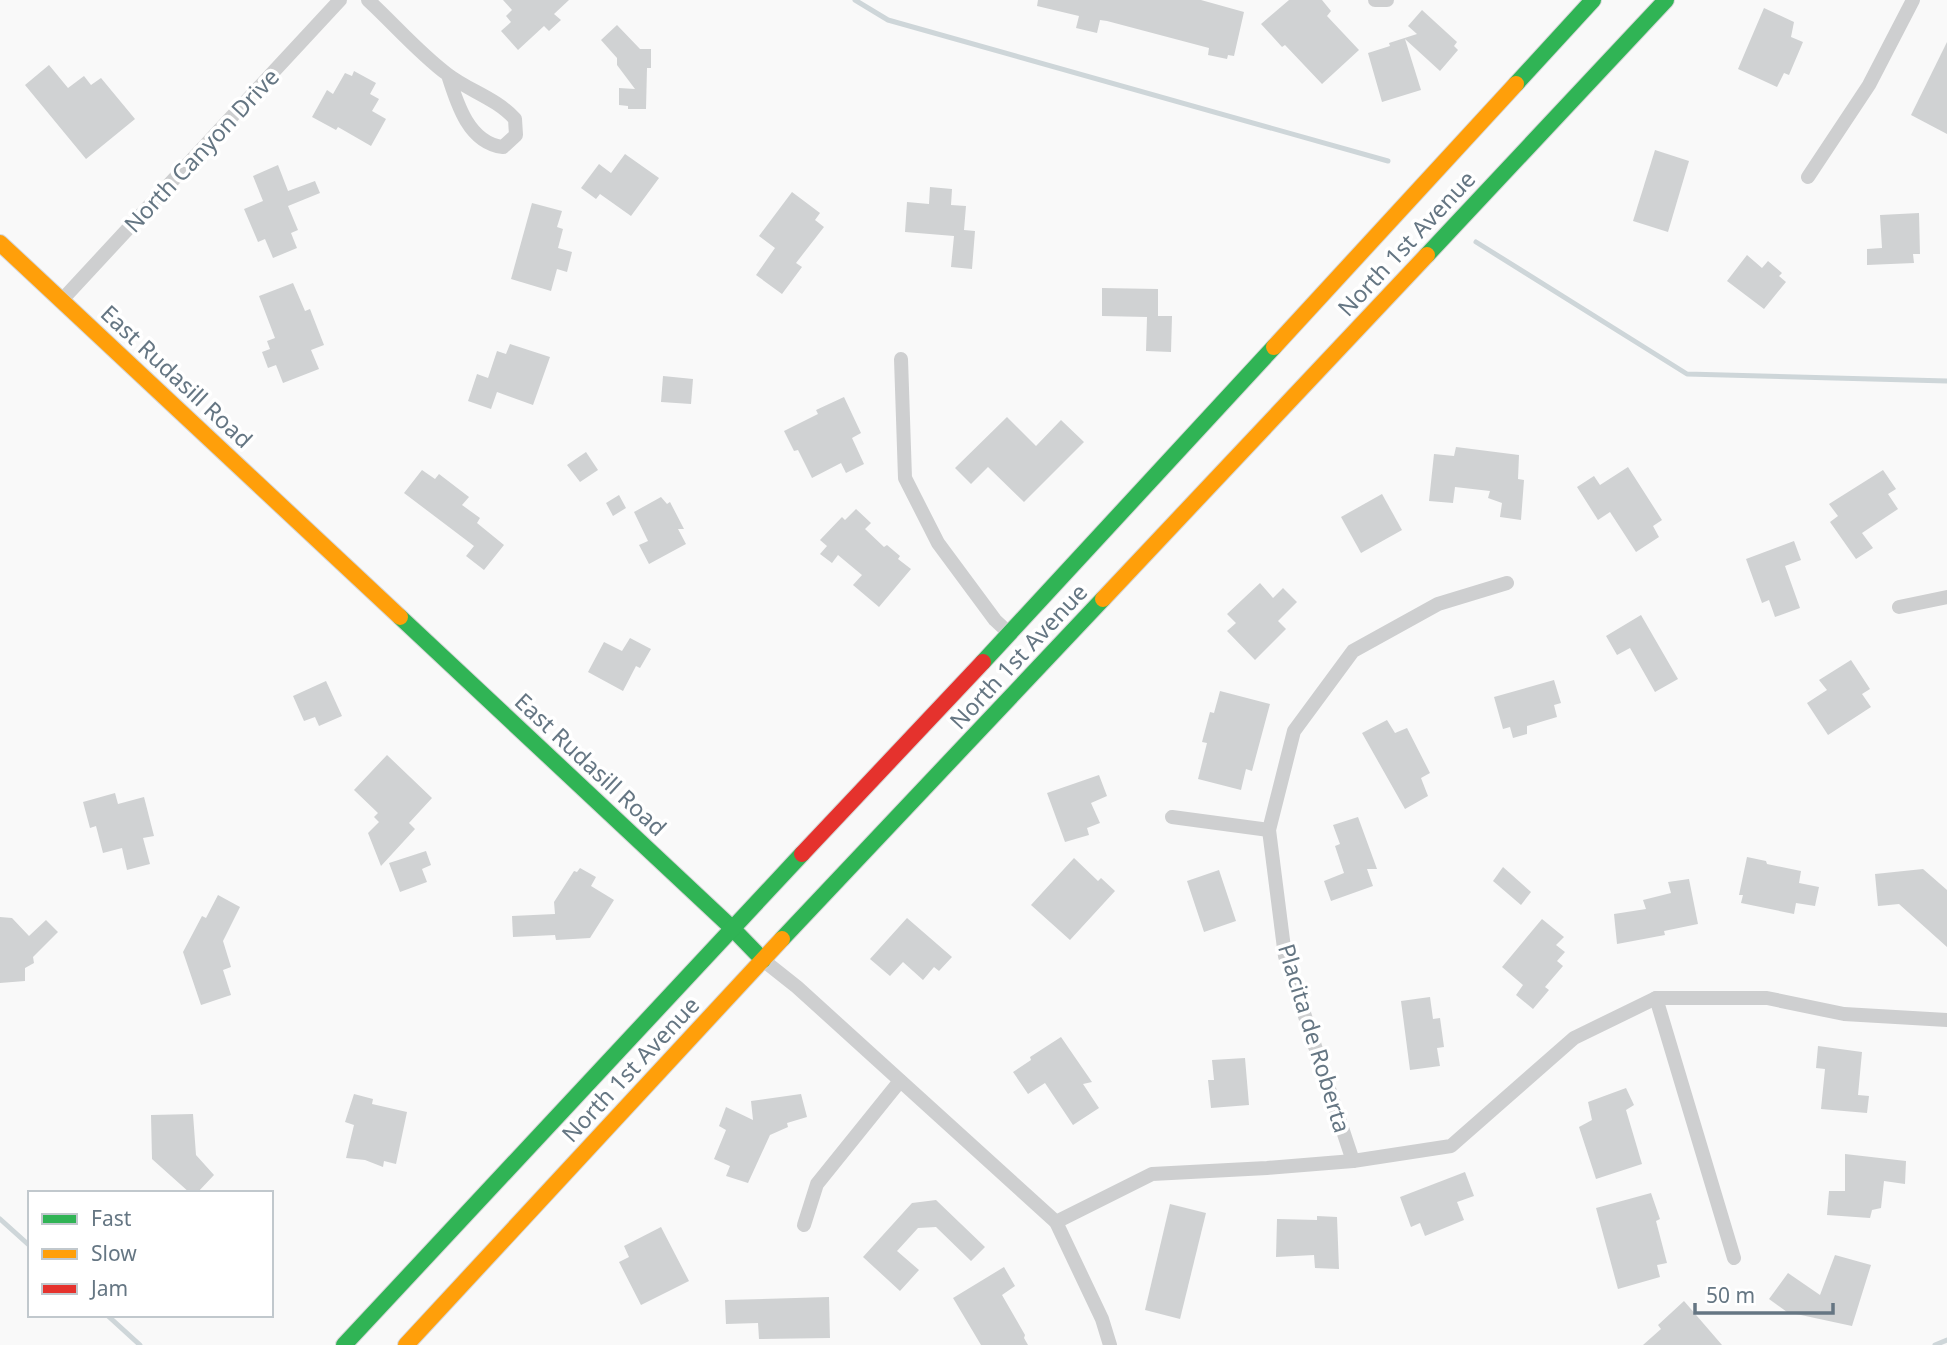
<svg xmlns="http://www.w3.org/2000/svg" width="1947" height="1345" viewBox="0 0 1947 1345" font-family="'Noto Sans',sans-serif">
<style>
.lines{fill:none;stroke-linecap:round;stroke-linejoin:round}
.stream{stroke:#ced6d9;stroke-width:5}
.building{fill:#d0d2d3}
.fast-casing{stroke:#d5d6d7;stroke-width:18}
.slow-casing{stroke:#d5d6d7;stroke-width:18}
.jam-casing{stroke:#d5d6d7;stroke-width:18}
.street{stroke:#cecfd0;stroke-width:14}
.fast{stroke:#30b455;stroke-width:16}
.slow{stroke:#ff9f0a;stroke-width:16}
.jam{stroke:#e5322d;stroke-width:16}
.labels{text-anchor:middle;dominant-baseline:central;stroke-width:7;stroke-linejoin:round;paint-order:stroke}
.street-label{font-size:23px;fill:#657683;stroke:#fff}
</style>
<rect width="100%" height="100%" fill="#f9f9f9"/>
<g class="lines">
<g class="stream">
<polyline points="855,0 888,20 1388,161"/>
<polyline points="1476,242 1687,374 1947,381"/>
<polyline points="0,1219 30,1246"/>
<polyline points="107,1315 140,1345"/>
<polyline points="1935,1345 1947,1340"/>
</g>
</g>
<g class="building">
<polygon points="503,0 569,0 554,14 561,20 549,31 544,26 518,50 501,31 511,22 506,16 512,10"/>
<polygon points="1038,0 1201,0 1244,12 1234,56 1228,55 1227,59 1208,55 1209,48 1107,21 1100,20 1097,33 1076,28 1079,16 1037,6"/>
<polygon points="1289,0 1322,0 1331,11 1327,16 1359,50 1322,84 1285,45 1282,47 1261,24"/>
<polygon points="1764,8 1794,22 1791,37 1803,42 1789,75 1784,73 1777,87 1738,69"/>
<polygon points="1422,10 1457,42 1454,46 1458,50 1440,71 1405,39 1421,90 1382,102 1368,53 1390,46 1389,43 1417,34 1408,26"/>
<polygon points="617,25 640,49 651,49 651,68 647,68 646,109 628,109 628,106 619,105 619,88 635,89 617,65 617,58 601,40"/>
<polygon points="1947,42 1947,134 1911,115"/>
<polygon points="49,65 68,88 84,76 91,85 101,78 135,119 86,159 25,85"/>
<polygon points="354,71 376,83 370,94 379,99 372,111 386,119 371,146 338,127 336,130 312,117 327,90 333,94 345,73 352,76"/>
<polygon points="1655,150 1689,161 1668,232 1633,221"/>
<polygon points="625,154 659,178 631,216 600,194 596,199 581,188 599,164 611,173"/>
<polygon points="278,165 288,191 315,181 320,193 288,206 298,230 291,233 297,248 273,258 265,239 258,242 244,209 263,201 253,176"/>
<polygon points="930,187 952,189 951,205 966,206 964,230 975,231 972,269 951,267 954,236 905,232 907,202 929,204"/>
<polygon points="792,192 820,213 815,220 824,227 796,263 802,267 782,294 756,275 775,248 759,236"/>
<polygon points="532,203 562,211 557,227 563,229 558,248 572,252 567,272 557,269 551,291 511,279"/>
<polygon points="1919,213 1920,254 1913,254 1914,263 1867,265 1867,249 1882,248 1880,215"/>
<polygon points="1747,255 1762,268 1768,261 1782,273 1779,276 1786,282 1764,309 1727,281"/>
<polygon points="293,283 305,311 310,309 324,345 311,350 319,369 283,383 276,365 268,368 262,352 270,349 267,341 275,338 259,296"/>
<polygon points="1102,288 1158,289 1158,316 1172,316 1171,352 1146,351 1147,317 1102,316"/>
<polygon points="510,344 550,357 533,405 497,392 491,409 468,401 477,374 488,378 497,351 506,354"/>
<polygon points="663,376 693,379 691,404 661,402"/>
<polygon points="844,397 861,433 852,438 864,464 846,473 841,463 812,478 798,450 794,451 784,431 818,414 816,410"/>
<polygon points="1007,417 1036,446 1061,420 1084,442 1024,502 988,467 971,484 955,468"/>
<polygon points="1456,447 1519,455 1518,479 1524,480 1521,520 1500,517 1502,503 1488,498 1490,491 1455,487 1453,503 1429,501 1434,454 1454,456"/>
<polygon points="586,452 598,470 580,482 567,465"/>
<polygon points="1628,467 1662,520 1653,526 1659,537 1636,552 1610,512 1598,520 1577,487 1594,476 1600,485"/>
<polygon points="422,470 435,479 439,474 469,497 462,505 480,518 477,523 504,545 484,570 466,556 474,546 404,493"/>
<polygon points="1883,470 1896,489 1888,494 1898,509 1862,533 1873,548 1856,559 1830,522 1838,516 1829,504"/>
<polygon points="1382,494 1402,530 1361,553 1341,517"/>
<polygon points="619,495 626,508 613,516 606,503"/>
<polygon points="661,497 667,504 670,502 684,529 678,529 686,544 649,564 639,545 648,541 634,512"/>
<polygon points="856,509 871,523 865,529 884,547 887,545 900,556 898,559 911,569 879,607 853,585 862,575 838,555 832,563 820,554 827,546 820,540 842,517 845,520"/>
<polygon points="1794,541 1801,560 1785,566 1800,608 1775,617 1769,600 1762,603 1746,559"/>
<polygon points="1260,583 1273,598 1283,588 1297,602 1278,621 1286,629 1255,660 1227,631 1236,623 1227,614"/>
<polygon points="1641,615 1678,679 1655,692 1630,648 1617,655 1606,636"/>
<polygon points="630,638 651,649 640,668 636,666 623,691 588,672 604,642 622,651"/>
<polygon points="1851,660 1870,689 1862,694 1871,707 1828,735 1807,703 1827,690 1819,680"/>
<polygon points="1554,680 1561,703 1554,705 1557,717 1527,726 1527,734 1513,738 1510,727 1503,729 1494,697"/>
<polygon points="326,681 342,716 319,726 315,717 304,721 293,696"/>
<polygon points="1220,691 1270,704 1252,771 1246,769 1241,790 1198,779 1207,743 1202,742 1210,712 1214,713"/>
<polygon points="1387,720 1395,733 1407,728 1430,773 1421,778 1428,796 1405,809 1362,733"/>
<polygon points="387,755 432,798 409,823 415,829 381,866 368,833 379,822 374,817 378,813 354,790"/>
<polygon points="1099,775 1107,796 1091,803 1100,823 1087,828 1089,835 1065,842 1047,793"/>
<polygon points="115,793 118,804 144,797 154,836 143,838 150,864 127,870 122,848 103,853 96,826 90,828 83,802"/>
<polygon points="1358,817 1377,869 1367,869 1373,886 1331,901 1324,881 1344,873 1335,846 1340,844 1333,825"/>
<polygon points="426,851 431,865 422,869 427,882 400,892 389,863"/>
<polygon points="1747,857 1766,861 1767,864 1801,871 1799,883 1819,887 1815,906 1796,903 1794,914 1741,903 1743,895 1739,895"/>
<polygon points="1074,858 1098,881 1101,878 1115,891 1070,940 1031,905"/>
<polygon points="1503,867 1531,892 1521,905 1493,881"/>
<polygon points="580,868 596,877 591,886 614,900 590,938 556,940 555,935 513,937 512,916 555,914 554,902 574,871 577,872"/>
<polygon points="1923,869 1947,890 1947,947 1899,904 1878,906 1875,874"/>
<polygon points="1219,870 1236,921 1204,932 1187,881"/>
<polygon points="1689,879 1698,924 1664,931 1665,935 1617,944 1614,914 1646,909 1643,900 1671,893 1668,882"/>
<polygon points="218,895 240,907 223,941 231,967 223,970 231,995 201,1005 183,952 202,916 206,918"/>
<polygon points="0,917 12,918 29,936 46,920 58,932 33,957 34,963 25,968 25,981 0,983"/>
<polygon points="907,918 952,957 939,971 934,967 923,980 903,962 890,976 870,959"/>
<polygon points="1542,919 1564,937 1556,945 1565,952 1557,961 1563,966 1545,987 1549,990 1533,1009 1516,995 1523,985 1502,967"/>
<polygon points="1430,997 1433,1019 1440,1018 1444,1047 1437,1048 1440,1066 1410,1070 1401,1001"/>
<polygon points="1061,1037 1092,1082 1083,1084 1099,1108 1073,1125 1045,1083 1028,1094 1013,1072 1031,1060 1030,1057"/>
<polygon points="1818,1046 1862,1052 1858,1095 1869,1096 1867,1113 1821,1109 1825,1069 1816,1068"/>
<polygon points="1245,1058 1249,1105 1211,1108 1208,1080 1214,1080 1212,1060"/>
<polygon points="1626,1088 1634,1105 1626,1110 1642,1164 1596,1179 1579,1127 1592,1120 1588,1102"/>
<polygon points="354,1094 373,1099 372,1104 407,1112 396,1164 384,1161 383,1167 365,1160 346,1158 354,1125 345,1122"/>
<polygon points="801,1094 807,1117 787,1123 788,1127 770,1135 748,1183 726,1176 730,1166 714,1159 726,1130 719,1126 726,1107 753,1120 751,1101"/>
<polygon points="193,1114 196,1155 214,1175 197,1193 190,1193 152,1159 151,1115"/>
<polygon points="1845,1154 1906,1161 1905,1184 1884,1181 1881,1208 1872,1210 1870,1218 1827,1215 1829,1191 1845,1191"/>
<polygon points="1465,1172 1474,1196 1457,1202 1464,1220 1425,1236 1420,1223 1411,1227 1400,1197"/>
<polygon points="1651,1193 1660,1219 1656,1221 1667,1263 1657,1265 1660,1277 1618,1289 1596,1208"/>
<polygon points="936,1200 985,1247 971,1261 936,1227 918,1228 897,1251 919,1270 900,1291 863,1257 912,1203"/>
<polygon points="1170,1204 1206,1213 1180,1319 1145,1310"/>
<polygon points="1317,1216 1337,1217 1339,1269 1315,1268 1314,1255 1276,1257 1277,1219 1317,1220"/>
<polygon points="661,1227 689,1281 641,1305 619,1262 629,1257 624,1246"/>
<polygon points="1835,1255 1871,1265 1852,1326 1787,1312 1769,1299 1788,1273 1820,1295"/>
<polygon points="1004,1267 1015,1286 1002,1295 1025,1335 1024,1338 1028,1345 981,1345 953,1298"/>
<polygon points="829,1297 830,1338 759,1339 758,1323 726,1324 725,1300"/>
<polygon points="1684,1301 1722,1345 1643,1345 1661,1329 1658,1325"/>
</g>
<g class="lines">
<g class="fast-casing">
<g id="fast">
<polyline points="1516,84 1593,0"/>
<polyline points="1427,255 1666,0"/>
<polyline points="400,617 732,928 763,960"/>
<polyline points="983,662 1274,347"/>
<polyline points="782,939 1103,599"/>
<polyline points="344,1345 802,854"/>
</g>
</g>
<g class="slow-casing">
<g id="slow">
<polyline points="0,243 400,617"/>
<polyline points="1274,347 1516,84"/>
<polyline points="1103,599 1427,255"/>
<polyline points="406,1345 782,939"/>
</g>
</g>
<g class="jam-casing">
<polyline id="jam" points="802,854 983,662"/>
</g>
<g class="street">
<path d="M 368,0 C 394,24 419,53 447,74 C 469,91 496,98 515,119 L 516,135 L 503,147 C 469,143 457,104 448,75"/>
<polyline points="1375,0 1387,0"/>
<polyline points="1808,177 1869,85 1913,0"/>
<polyline points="62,300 340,0"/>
<polyline points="901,359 905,478 938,543 995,620 1010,634"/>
<polyline points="1899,607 1947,597"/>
<polyline points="1172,817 1269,830"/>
<polyline points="763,960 797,987 1056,1222 1102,1319 1110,1345"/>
<polyline points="1656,998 1734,1258"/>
<polyline points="1353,1161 1285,956 1269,830 1294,731 1353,651 1438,604 1507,583"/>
<polyline points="1056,1222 1152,1174 1267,1168 1353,1161 1451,1146 1574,1038 1656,998 1767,998 1844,1014 1947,1020"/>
<polyline points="804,1225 817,1184 900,1081"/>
</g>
<use href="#fast" class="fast"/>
<use href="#slow" class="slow"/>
<use href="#jam" class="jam"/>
</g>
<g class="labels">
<g class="street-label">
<text transform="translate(201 150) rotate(-47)">North Canyon Drive</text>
<text transform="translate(1406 243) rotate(-47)">North 1st Avenue</text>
<text transform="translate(177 376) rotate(43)">East Rudasill Road</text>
<text transform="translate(1018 656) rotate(-47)">North 1st Avenue</text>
<text transform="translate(591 764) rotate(43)">East Rudasill Road</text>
<text transform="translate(1315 1038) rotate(73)">Placita de Roberta</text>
<text transform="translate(630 1069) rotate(-47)">North 1st Avenue</text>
</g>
</g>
<rect x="28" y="1191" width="245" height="126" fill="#ffffff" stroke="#c1c8cd" stroke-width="2"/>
<rect x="42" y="1214" width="35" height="10" fill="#30b455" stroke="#c1c8cd" stroke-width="2"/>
<text x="91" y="1226" font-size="21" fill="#657683">Fast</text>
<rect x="42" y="1249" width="35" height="10" fill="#ff9f0a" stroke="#c1c8cd" stroke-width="2"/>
<text x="91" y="1261" font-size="21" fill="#657683">Slow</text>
<rect x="42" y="1284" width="35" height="10" fill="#e5322d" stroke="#c1c8cd" stroke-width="2"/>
<text x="91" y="1296" font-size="21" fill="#657683">Jam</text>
<path d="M1695 1303v10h138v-10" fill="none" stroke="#657683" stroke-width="3.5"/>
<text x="1706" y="1303" font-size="21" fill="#657683" stroke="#ffffff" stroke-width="5" paint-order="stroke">50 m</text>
</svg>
